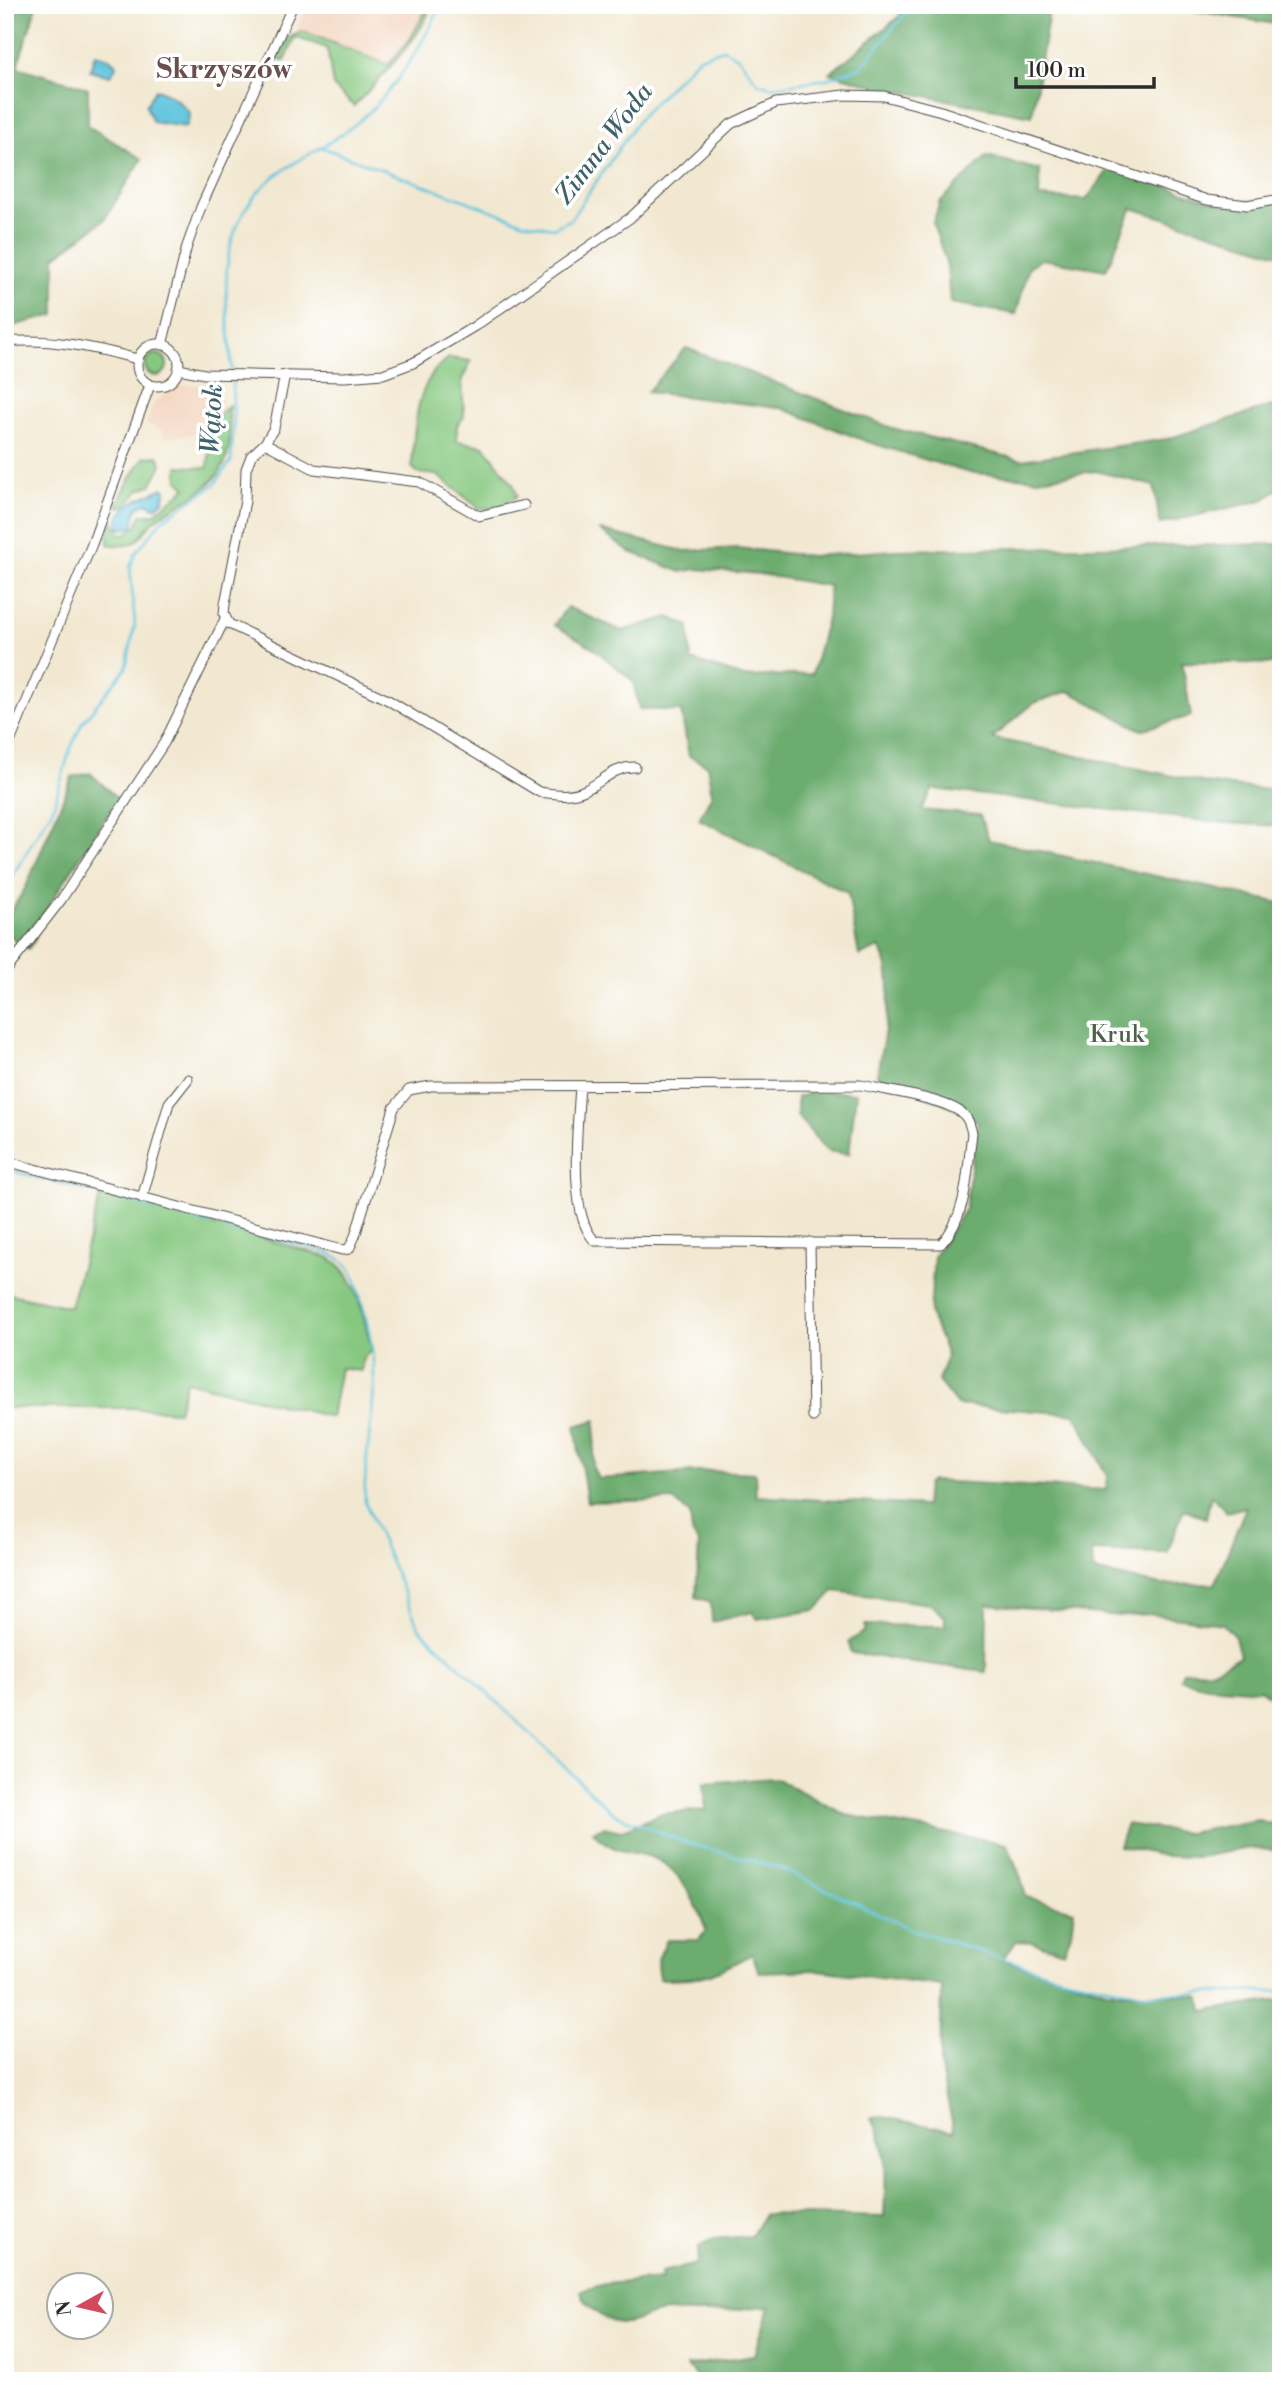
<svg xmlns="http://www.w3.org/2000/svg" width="1286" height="2386" viewBox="0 0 1286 2386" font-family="'Libre Bodoni',serif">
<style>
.built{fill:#f3d4be}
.green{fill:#86c880;stroke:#587a56;stroke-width:2}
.forest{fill:#6cac6e;stroke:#4c6c4c;stroke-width:2;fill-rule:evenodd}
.water{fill:#60c5de;stroke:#467884;stroke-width:2}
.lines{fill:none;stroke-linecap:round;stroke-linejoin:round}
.stream{stroke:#60c5de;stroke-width:2.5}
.minor-casing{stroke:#494744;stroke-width:11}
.minor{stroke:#fff;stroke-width:9}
.labels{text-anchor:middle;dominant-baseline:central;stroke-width:7;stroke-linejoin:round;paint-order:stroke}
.park-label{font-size:24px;fill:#4b6249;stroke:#fff}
.water-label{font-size:26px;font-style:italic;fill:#3e616a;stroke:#fff}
.quarter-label{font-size:28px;font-weight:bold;fill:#6a4f4d;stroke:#fff}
</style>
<rect width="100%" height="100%" fill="#fff"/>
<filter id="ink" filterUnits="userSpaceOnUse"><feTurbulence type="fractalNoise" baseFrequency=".0143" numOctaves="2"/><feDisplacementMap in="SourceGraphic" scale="14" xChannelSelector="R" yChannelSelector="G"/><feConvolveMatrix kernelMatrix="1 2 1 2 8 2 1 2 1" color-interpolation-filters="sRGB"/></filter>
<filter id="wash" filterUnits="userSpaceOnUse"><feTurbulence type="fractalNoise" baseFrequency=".00686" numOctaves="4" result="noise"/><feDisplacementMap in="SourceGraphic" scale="28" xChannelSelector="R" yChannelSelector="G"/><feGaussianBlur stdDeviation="1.57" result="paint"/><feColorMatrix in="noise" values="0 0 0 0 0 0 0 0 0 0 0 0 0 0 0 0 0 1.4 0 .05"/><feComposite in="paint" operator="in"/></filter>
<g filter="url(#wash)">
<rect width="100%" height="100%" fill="#f2e8d1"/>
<g class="built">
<polygon points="307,5 429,5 410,39 388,65 297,30"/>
<polygon points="220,384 223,409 195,434 163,438 164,432 146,424 154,403 177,385"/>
</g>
<g class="green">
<path d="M 429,5 C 434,24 370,89 354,106 L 333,86 L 327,48 L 295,37 L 285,61 L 279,59 L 288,38 L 303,31 L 388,65 L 410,39 Z"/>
<circle cx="156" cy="365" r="11"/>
<path d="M 449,358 L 471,361 L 462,380 L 464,417 L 457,425 L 457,441 L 484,446 L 513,484 L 517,496 L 496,509 L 479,508 L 437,475 L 418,473 L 412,467 C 414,430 415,379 449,358 Z"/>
<path d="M 229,405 C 229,425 233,446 224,464 C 211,493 175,503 153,522 C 144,530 142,540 130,544 C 123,547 115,545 108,544 L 109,524 L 114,522 L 119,533 L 125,534 L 137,526 L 141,515 L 154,514 L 186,488 L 178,480 L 178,466 L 208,468 L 212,423 Z"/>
<path d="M 158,456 L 162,465 L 151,485 L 139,490 L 125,506 L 118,507 C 118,498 138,464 145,457 Z"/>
<path d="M 101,1193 L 328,1257 C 360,1274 362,1317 372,1350 L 363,1358 L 361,1371 L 340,1368 L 331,1417 L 186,1381 L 178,1411 L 129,1408 L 5,1408 L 5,1293 L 70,1307 Z"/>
</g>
<g class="forest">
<polygon points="5,5 37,5 17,67 88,88 88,126 142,159 104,220 55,257 55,315 5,328"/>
<polygon points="905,5 1050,5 1032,116 883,88 830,73 899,17"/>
<polygon points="1162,5 1281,5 1281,25"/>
<polygon points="987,156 1040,170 1039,197 1086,200 1110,168 1219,203 1281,199 1281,255 1132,208 1106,270 1041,259 1029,267 1016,314 950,303 947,266 933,223 940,202"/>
<polygon points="686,348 892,428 1021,460 1167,439 1281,403 1281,486 1263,500 1160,524 1154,486 1096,471 1037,479 966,472 868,442 781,408 647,392"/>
<path d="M 599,530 L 684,551 L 738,548 L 811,556 L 897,550 L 1281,544 L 1281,664 L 1182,662 L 1191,716 L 1141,730 L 1069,691 L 1034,703 L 992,738 L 1211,784 L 1281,791 L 1281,826 L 1223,823 L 933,789 L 921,810 L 980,815 L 989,840 L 1281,903 L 1281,1705 L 1261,1690 L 1207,1686 L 1180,1679 L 1183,1671 L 1213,1670 L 1240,1656 L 1235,1637 L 1223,1624 L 1151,1614 L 1121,1616 L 987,1604 L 986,1672 L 851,1653 L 849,1642 L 865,1631 L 865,1625 L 945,1626 L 945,1617 L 930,1604 L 834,1591 L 816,1610 L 757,1619 L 752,1612 L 712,1622 L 711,1602 L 696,1597 L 699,1544 L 692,1533 L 690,1514 L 673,1500 L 587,1502 L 575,1426 L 596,1420 L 593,1468 L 598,1479 L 710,1471 L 755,1473 L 756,1496 L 925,1506 L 927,1485 L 931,1481 L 1106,1490 L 1107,1476 L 1075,1414 L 957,1405 L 938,1381 L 947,1355 L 930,1314 L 934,1256 L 965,1209 L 978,1122 L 963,1111 L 877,1076 C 882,1040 900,978 879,947 L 859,956 L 848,893 L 699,819 L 712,794 L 707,765 L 689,756 L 681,711 L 639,709 L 633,681 L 592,647 L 554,625 L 567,607 L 622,631 L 669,617 L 689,626 L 691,660 L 744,677 L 812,674 L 827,618 L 829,586 L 759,574 L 696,569 L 681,572 L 628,551 ZM 1211,1495 L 1227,1512 L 1246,1507 L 1215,1584 L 1161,1585 L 1093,1571 L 1092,1551 L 1167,1553 L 1184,1509 L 1206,1518 Z"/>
<polygon points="90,773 118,799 38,922 35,940 28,949 7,934 5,920 26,887 72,777"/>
<polygon points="818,1091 856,1093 849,1154 827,1151 797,1116 797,1097"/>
<path d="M 775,1778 L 846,1815 L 1007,1844 L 1020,1875 L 1026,1897 L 1074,1910 L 1071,1933 L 1064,1952 L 1032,1942 L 1016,1941 L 1002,1960 L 1110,1991 L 1197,1996 L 1201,1998 L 1203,2011 L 1281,2000 L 1281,2381 L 697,2378 L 687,2366 L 754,2355 L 770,2306 C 745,2307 719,2314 694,2313 C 679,2313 665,2310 651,2315 C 639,2318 629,2326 615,2322 C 600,2318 586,2306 581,2291 L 605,2284 L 662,2279 L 661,2272 L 697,2264 L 699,2247 L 714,2239 L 751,2236 L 765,2214 L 884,2217 C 885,2186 891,2143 871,2119 L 878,2116 L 954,2131 L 940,2065 L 942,1986 L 818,1970 L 759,1972 L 752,1954 C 713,1975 704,1980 659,1979 L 658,1959 L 667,1940 L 699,1940 L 706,1930 C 699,1908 685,1880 666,1865 C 643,1847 615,1860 593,1831 L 604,1827 L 621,1831 L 660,1814 L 706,1810 L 704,1783 Z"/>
<polygon points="1258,1820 1281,1826 1281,1851 1249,1848 1199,1857 1164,1856 1119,1846 1127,1824 1187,1833"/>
</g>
<g class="water">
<polygon points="95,54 109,58 117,65 110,76 90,70"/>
<path d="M 155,89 C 170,93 181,102 190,114 L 186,127 L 153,122 L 146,106 Z"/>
<path d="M 163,488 L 166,490 L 163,501 L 156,507 L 146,503 L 137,508 L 133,527 L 119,529 L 118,518 C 133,497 142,499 163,488 Z"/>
</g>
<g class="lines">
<g class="stream">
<polyline points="1215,5 1281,12"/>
<polyline points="321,147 523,222 553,228 570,220 641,116 699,57 724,49 739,58 758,83 771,87 827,79 861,67 912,5"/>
<path d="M 232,372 C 230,328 219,276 234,234 C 256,171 302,164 349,129 C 390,99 420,50 441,5"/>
<polyline points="5,888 53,808 70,750 82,723 126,668 135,625 130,567 136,553 161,521 215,484 231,461 234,423 232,379"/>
<polyline points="5,1169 100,1194"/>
<polyline points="115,1197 210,1224"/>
<path d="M 224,1228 C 253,1236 321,1244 343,1261 C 355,1270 357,1286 361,1299 C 370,1330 375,1358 374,1389 C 372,1427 363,1464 365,1502 L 419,1628 L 614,1814 L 687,1843 L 780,1868 L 911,1929 L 1057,1976 L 1146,1994 L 1281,1991"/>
</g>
</g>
</g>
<g filter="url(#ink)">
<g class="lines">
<g class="minor-casing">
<g id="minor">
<path d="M 5,342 C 51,338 93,347 137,359"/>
<circle cx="158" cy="365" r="21"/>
<polyline points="162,345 187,246 201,207 293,5"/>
<polyline points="178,369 205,374 345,377 383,374 413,363 475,326 630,218 731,124 776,103 844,95 884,96 941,111 1207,200 1247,205 1281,199"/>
<path d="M 285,375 L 274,428 L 265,443 L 251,456 L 246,469 L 245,501 L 225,604 L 224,614 L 229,624 L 388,700 L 539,792 C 555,794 570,797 585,790 C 604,781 613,767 635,767"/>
<polyline points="265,443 314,469 419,482 479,516 524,505"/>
<polyline points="5,754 92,544 150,385"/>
<polyline points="5,972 61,900 164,743 225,619"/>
<path d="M 5,1161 L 342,1250 L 349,1249 L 355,1236 L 394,1108 L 409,1090 L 431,1086 L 861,1085 C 884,1090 947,1099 963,1114 C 969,1119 970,1126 972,1133 C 967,1169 968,1216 941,1244 L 595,1241 C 567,1215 578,1121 580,1086"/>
<polyline points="142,1198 169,1103 188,1079"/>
<polyline points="810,1242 813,1417"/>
</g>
</g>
<use href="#minor" class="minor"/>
</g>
</g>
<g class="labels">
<g class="park-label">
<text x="1117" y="1035">Kruk</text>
</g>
<g class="water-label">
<text transform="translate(604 144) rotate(-53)">Zimna Woda</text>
<text transform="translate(212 419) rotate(-87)">Wątok</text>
</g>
<g class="quarter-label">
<text x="224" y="69">Skrzyszów</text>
</g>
</g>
<rect width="1286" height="2386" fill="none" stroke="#fff" stroke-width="28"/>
<g transform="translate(80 2306) rotate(262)"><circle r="33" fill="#ffffff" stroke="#aaaaaa" stroke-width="2"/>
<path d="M0-5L12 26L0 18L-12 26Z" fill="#d1495b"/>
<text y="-10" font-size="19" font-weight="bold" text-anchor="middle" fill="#2b2b2b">N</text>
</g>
<path d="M1016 77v10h138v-10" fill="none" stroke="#2b2b2b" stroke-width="3.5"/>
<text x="1027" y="77" font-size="21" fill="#2b2b2b" stroke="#ffffff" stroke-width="5" paint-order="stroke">100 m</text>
</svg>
